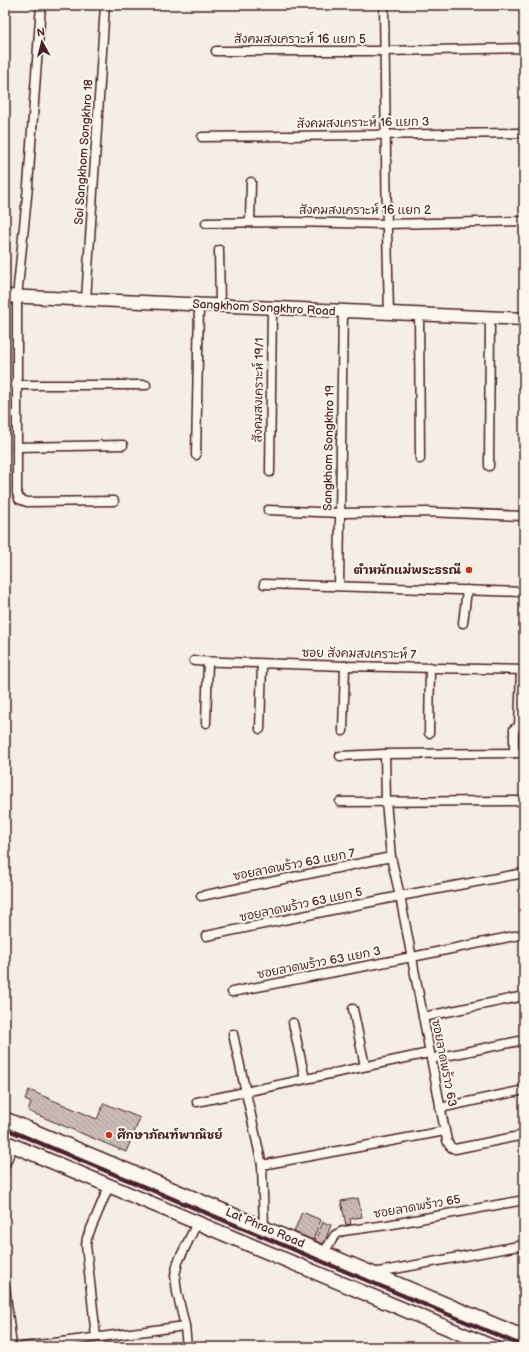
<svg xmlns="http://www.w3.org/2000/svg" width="529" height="1352" viewBox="0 0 529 1352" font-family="'Balsamiq Sans','Playpen Sans Thai',sans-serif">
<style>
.building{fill:url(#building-back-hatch);stroke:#4a1f2b}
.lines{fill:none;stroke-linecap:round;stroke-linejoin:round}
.minor-casing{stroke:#4a1f2b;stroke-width:11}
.secondary-casing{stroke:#4a1f2b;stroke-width:15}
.primary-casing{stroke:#4a1f2b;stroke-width:16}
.minor{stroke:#fbf7ec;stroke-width:8}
.secondary{stroke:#fbf7ec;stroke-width:12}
.primary{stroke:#fbf7ec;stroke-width:13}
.rail{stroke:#4a1f2b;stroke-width:3}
.poi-dot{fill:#c8321e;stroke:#fbf7ec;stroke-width:1.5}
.labels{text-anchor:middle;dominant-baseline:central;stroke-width:4;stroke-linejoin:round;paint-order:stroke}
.street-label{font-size:12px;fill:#4a1f2b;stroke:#fbf7ec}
.poi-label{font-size:12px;font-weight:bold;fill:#4a1f2b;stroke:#fbf7ec;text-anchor:end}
</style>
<defs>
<pattern id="building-back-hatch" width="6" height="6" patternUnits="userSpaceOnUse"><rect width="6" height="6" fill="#cabbb6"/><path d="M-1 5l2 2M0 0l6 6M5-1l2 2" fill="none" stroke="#afa09d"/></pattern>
</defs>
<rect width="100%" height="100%" fill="#f4eee4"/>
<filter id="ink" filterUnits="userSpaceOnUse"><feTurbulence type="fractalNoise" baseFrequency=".025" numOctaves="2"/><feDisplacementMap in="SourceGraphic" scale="8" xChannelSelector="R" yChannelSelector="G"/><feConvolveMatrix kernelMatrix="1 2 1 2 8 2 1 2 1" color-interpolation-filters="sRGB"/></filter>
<g filter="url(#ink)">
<g class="building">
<polygon points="29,1090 97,1119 104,1103 140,1118 126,1152 28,1111 31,1103 25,1100"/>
<polygon points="358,1198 362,1217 350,1219 351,1224 346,1225 341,1201"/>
<polygon points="302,1212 321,1220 313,1240 294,1232"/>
<polygon points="323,1222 331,1225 324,1244 315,1241"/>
</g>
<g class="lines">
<g class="minor-casing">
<g id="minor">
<polyline points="41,5 28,186 17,297 17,493 19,499 27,502 114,501"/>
<polyline points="384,5 387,231 389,313"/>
<polyline points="216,51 385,51 524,48"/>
<polyline points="202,137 524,133"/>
<polyline points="250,222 251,182"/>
<polyline points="206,223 290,222 387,224 524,221"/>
<polyline points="219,250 220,306"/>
<polyline points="86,300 105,5"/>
<polyline points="419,314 420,459"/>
<polyline points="16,385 146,385"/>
<polyline points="17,447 123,445"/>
<polyline points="196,455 199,305"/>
<polyline points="489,466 490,317"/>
<polyline points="270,472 272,308"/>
<polyline points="268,510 341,513 427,512 524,516"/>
<polyline points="264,584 524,592"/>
<polyline points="339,586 343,311"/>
<polyline points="463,623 467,590"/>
<polyline points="194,661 345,666 524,670"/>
<polyline points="206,723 208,662"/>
<polyline points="260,729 262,664"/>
<polyline points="343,731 345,666"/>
<polyline points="429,733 430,667"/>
<polyline points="514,753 514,729 519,727 521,670"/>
<polyline points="340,756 385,754 524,753"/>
<polyline points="340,802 524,801"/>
<polyline points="201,896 391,857"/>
<polyline points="206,936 400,896 524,873"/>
<polyline points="232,992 412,957 524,934"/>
<polyline points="353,1009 365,1066"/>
<polyline points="423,1017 524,996"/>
<polyline points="293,1023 305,1079"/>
<polyline points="233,1034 262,1165"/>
<polyline points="431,1059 524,1040"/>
<polyline points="197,1102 429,1053"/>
<polyline points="440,1108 524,1090"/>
<path d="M 445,1131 C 447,1139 447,1147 455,1149 L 524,1135"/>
<polyline points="5,1165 13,1145"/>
<polyline points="264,1227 262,1165 445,1131 400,896 391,857 386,801 385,754"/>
<polyline points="324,1252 335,1235 343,1231 387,1225 524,1200"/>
<polyline points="373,1273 524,1245"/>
<polyline points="5,1286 12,1347"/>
<polyline points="96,1337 86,1245 87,1238 109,1186"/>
<polyline points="23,1347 185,1326"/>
<polyline points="187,1347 185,1326 177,1292 175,1275 178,1262 197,1223"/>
</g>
</g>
<g class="secondary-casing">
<polyline id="secondary" points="5,296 524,319"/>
</g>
<g class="primary-casing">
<g id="primary">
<polyline points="5,1119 524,1337"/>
<polyline points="5,1142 493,1347"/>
</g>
</g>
<use href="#minor" class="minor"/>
<use href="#secondary" class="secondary"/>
<use href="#primary" class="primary"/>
<polyline class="rail" points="5,1129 524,1347"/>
</g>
</g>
<g class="poi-dot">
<circle cx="469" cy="570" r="4"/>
<circle cx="109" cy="1135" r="4"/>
</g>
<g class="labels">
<g class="street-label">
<text x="300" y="39">สังคมสงเคราะห์ 16 แยก 5</text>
<text transform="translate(363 123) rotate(-1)">สังคมสงเคราะห์ 16 แยก 3</text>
<text transform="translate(84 152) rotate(-86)">Soi Sangkhom Songkhro 18</text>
<text x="365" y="210">สังคมสงเคราะห์ 16 แยก 2</text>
<text transform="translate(264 308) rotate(3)">Sangkhom Songkhro Road</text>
<text transform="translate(259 390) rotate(-89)">สังคมสงเคราะห์ 19/1</text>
<text transform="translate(329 448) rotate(-89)">Sangkhom Songkhro 19</text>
<text transform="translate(359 654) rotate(1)">ซอย สังคมสงเคราะห์ 7</text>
<text transform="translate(294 865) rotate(-11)">ซอยลาดพร้าว 63 แยก 7</text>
<text transform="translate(301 905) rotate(-12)">ซอยลาดพร้าว 63 แยก 5</text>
<text transform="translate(319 963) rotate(-11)">ซอยลาดพร้าว 63 แยก 3</text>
<text transform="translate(444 1063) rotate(79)">ซอยลาดพร้าว 63</text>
<text transform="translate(417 1207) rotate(-10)">ซอยลาดพร้าว 65</text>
<text transform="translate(265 1228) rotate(23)">Lat Phrao Road</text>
</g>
<g class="poi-label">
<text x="461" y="570">ตำหนักแม่พระธรณี</text>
<text x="117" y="1135" text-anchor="start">ศึกษาภัณฑ์พาณิชย์</text>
</g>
</g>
<rect width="529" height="1352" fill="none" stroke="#fbf7ec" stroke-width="20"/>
<rect x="10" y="10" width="509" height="1332" fill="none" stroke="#4a1f2b" stroke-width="1.5" filter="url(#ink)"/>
<g transform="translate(42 42) rotate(353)" stroke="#fbf7ec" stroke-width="3" paint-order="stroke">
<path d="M0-3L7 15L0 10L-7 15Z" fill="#4a1f2b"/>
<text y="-6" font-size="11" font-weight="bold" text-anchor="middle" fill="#4a1f2b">N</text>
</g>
</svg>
